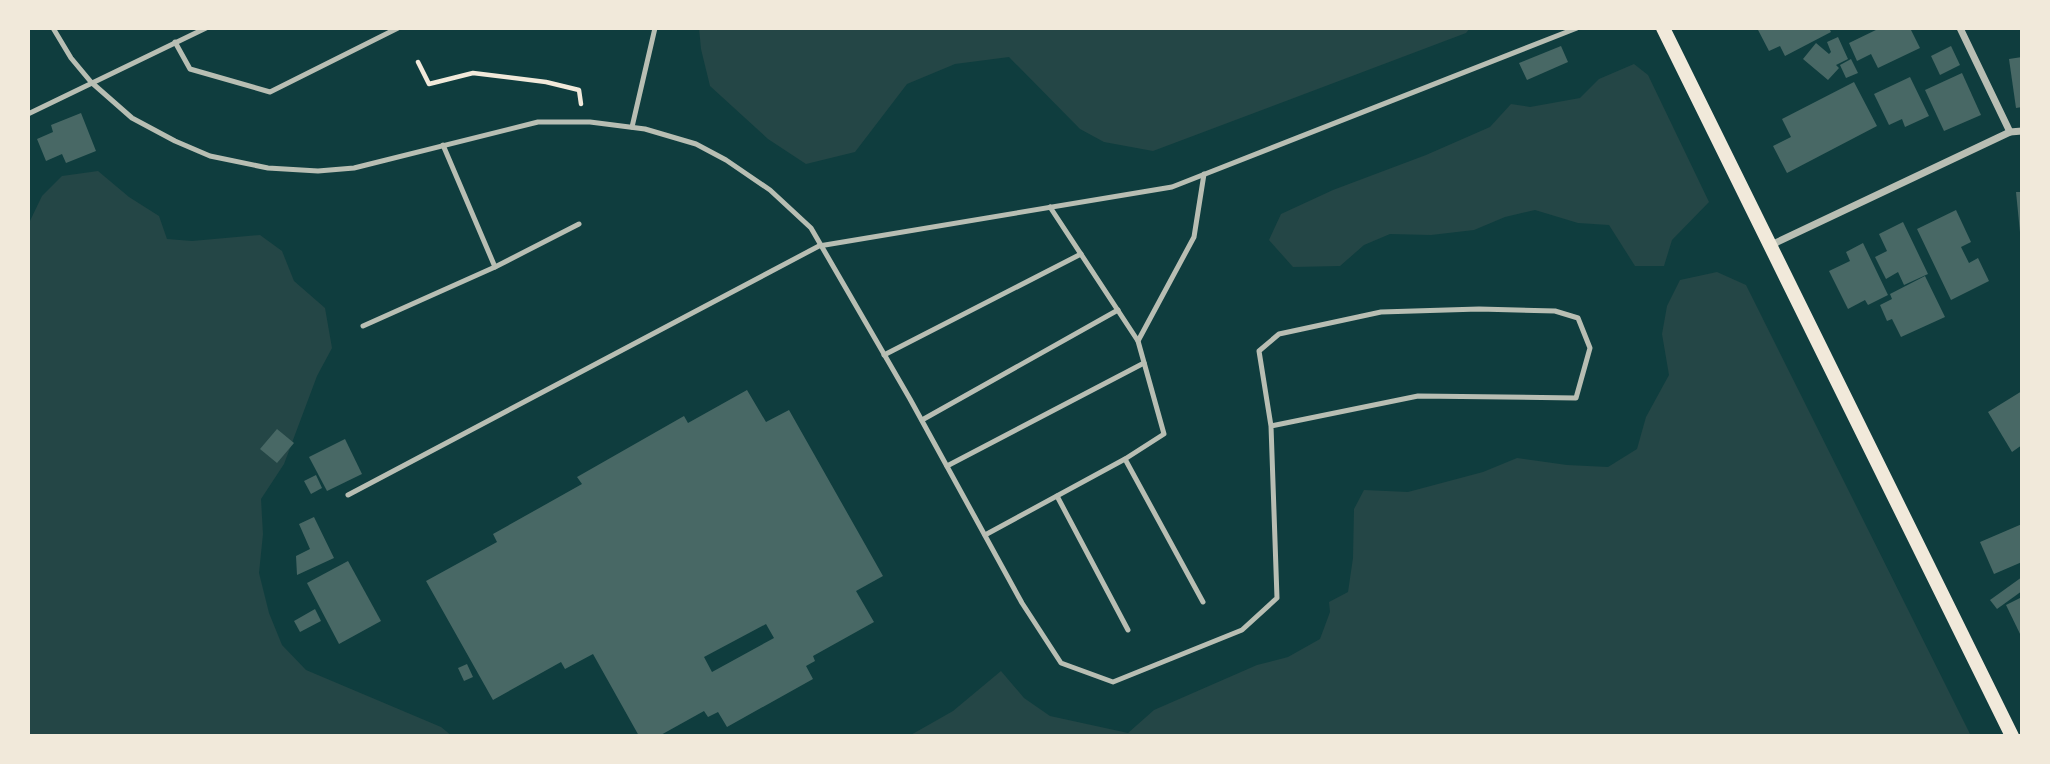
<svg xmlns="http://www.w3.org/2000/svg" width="2050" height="764" viewBox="0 0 2050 764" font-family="'Titillium Web',sans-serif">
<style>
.green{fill:#244646}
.building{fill:#486865;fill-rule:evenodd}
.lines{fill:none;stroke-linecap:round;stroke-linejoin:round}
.path{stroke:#f1e9da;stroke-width:4.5}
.service{stroke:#b8beb3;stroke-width:5}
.minor{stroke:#b8beb3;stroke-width:7}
.secondary{stroke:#f1e9da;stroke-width:14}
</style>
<rect width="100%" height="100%" fill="#0f3d3e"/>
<g class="green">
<polygon points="699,28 1470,28 1466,33 1153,151 1104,142 1080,129 1009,57 955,64 907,84 855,152 806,164 768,139 710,86 701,49"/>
<polygon points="1634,64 1648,75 1709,202 1672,240 1664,266 1635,266 1609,225 1578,223 1535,210 1505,217 1474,230 1431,235 1390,234 1364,245 1340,266 1293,267 1269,240 1281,214 1333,190 1426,155 1490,127 1511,104 1530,107 1580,98 1599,79"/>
<polygon points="98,171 129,197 159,216 167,239 192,241 260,235 282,251 294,281 325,308 332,348 317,376 284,464 261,499 263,534 259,573 269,613 282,645 306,670 441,727 452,736 28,736 28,225 42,196 62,176"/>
<polygon points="1717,272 1746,285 1971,736 909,736 953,711 1001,671 1024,698 1050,716 1128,733 1154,710 1257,665 1288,657 1320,639 1330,612 1329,602 1348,592 1353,558 1354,509 1364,490 1408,492 1483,472 1517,458 1567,465 1608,467 1637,449 1646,417 1669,375 1662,334 1667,306 1680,280"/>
</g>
<g class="building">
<polygon points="1757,28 1829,28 1831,32 1785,56 1780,46 1769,51"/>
<polygon points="1880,28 1910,28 1920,48 1878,68 1871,54 1857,61 1849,43"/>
<polygon points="1838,37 1848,59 1836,65 1839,68 1828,80 1803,59 1816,43 1829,54 1831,52 1827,42"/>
<polygon points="1561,46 1568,62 1527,80 1519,63"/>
<polygon points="1951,46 1960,65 1940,75 1931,56"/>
<polygon points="2022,57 2022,107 2016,108 2009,59"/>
<polygon points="1851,59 1858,73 1846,78 1840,65"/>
<polygon points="1962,73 1981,115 1944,131 1925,90"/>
<polygon points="1910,77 1929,116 1905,127 1902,119 1889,125 1874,94"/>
<polygon points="1854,82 1877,126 1787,173 1773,146 1791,137 1782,119"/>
<polygon points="81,113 96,151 66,163 62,154 46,161 37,139 53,132 51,125"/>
<polygon points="2016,192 2022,192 2022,231 2020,232"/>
<polygon points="1956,210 1971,242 1961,247 1969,263 1978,258 1989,281 1951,300 1917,229"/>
<polygon points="1903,222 1928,274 1904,285 1898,272 1886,279 1875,257 1887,251 1879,234"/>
<polygon points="1863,243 1888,295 1868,305 1865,300 1848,309 1829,271 1850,261 1846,252"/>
<polygon points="1925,276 1945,317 1901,337 1892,319 1887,321 1880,305 1892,299 1890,294"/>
<path d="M 747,390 L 766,422 L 789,410 L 883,576 L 856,591 L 874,622 L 813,656 L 815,661 L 806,666 L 813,679 L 727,727 L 718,712 L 708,717 L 704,711 L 659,736 L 639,736 L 593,654 L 565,669 L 561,662 L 493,700 L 426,581 L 497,542 L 493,534 L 582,484 L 577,477 L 684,416 L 688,423 ZM 766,624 L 774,638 L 712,672 L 704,657 Z"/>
<polygon points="2022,391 2022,445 2012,452 1988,412"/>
<polygon points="277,429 294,443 277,463 260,449"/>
<polygon points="345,439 362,474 327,491 309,457"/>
<polygon points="316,475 322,488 311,494 304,481"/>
<polygon points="314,517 334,558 297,575 296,556 310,549 299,524"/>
<polygon points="2022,524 2022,562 1994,574 1980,542"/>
<polygon points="348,561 381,621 339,644 307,583"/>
<polygon points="2022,577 2022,591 1997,609 1990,600"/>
<polygon points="2022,597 2022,638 2006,605"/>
<polygon points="315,609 321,621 300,632 294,621"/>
<polygon points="467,664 473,677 464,681 458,668"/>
</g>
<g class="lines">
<polyline class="path" points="418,62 429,84 473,73 546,82 579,90 581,104"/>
<g class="service">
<polyline points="53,28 71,58 91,82 132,118 175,141 210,156 268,168 318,171 354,168 538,122 590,122 645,129 696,144 726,160 770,190 811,228 910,399 1022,603 1061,663 1113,682 1242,630 1277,598 1271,426 1259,351 1279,334 1381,312 1479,309 1555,311 1578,318 1590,348 1576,398 1418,396 1271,426"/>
<polyline points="175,42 190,69 270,92 398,28"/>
<polyline points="28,114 206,28"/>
<polyline points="632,127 655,28"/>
<polyline points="443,145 495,267"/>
<polyline points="1050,207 1138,341"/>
<polyline points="363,326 495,267 579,224"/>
<polyline points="884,355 1081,254"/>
<polyline points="922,420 1118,310"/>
<polyline points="1125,459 1164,434 1138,341 1194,237 1204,174"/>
<polyline points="947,466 1144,363"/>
<polyline points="348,495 819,246 1172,187 1577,28"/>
<polyline points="1057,496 1128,630"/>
<polyline points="985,535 1125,459 1203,602"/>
</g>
<g class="minor">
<polyline points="1960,28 2010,132"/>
<polyline points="1769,246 2010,132 2022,131"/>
</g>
<polyline class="secondary" points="1663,28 2012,736"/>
</g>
<rect width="2050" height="764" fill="none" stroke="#f1e9da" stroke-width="60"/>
</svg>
